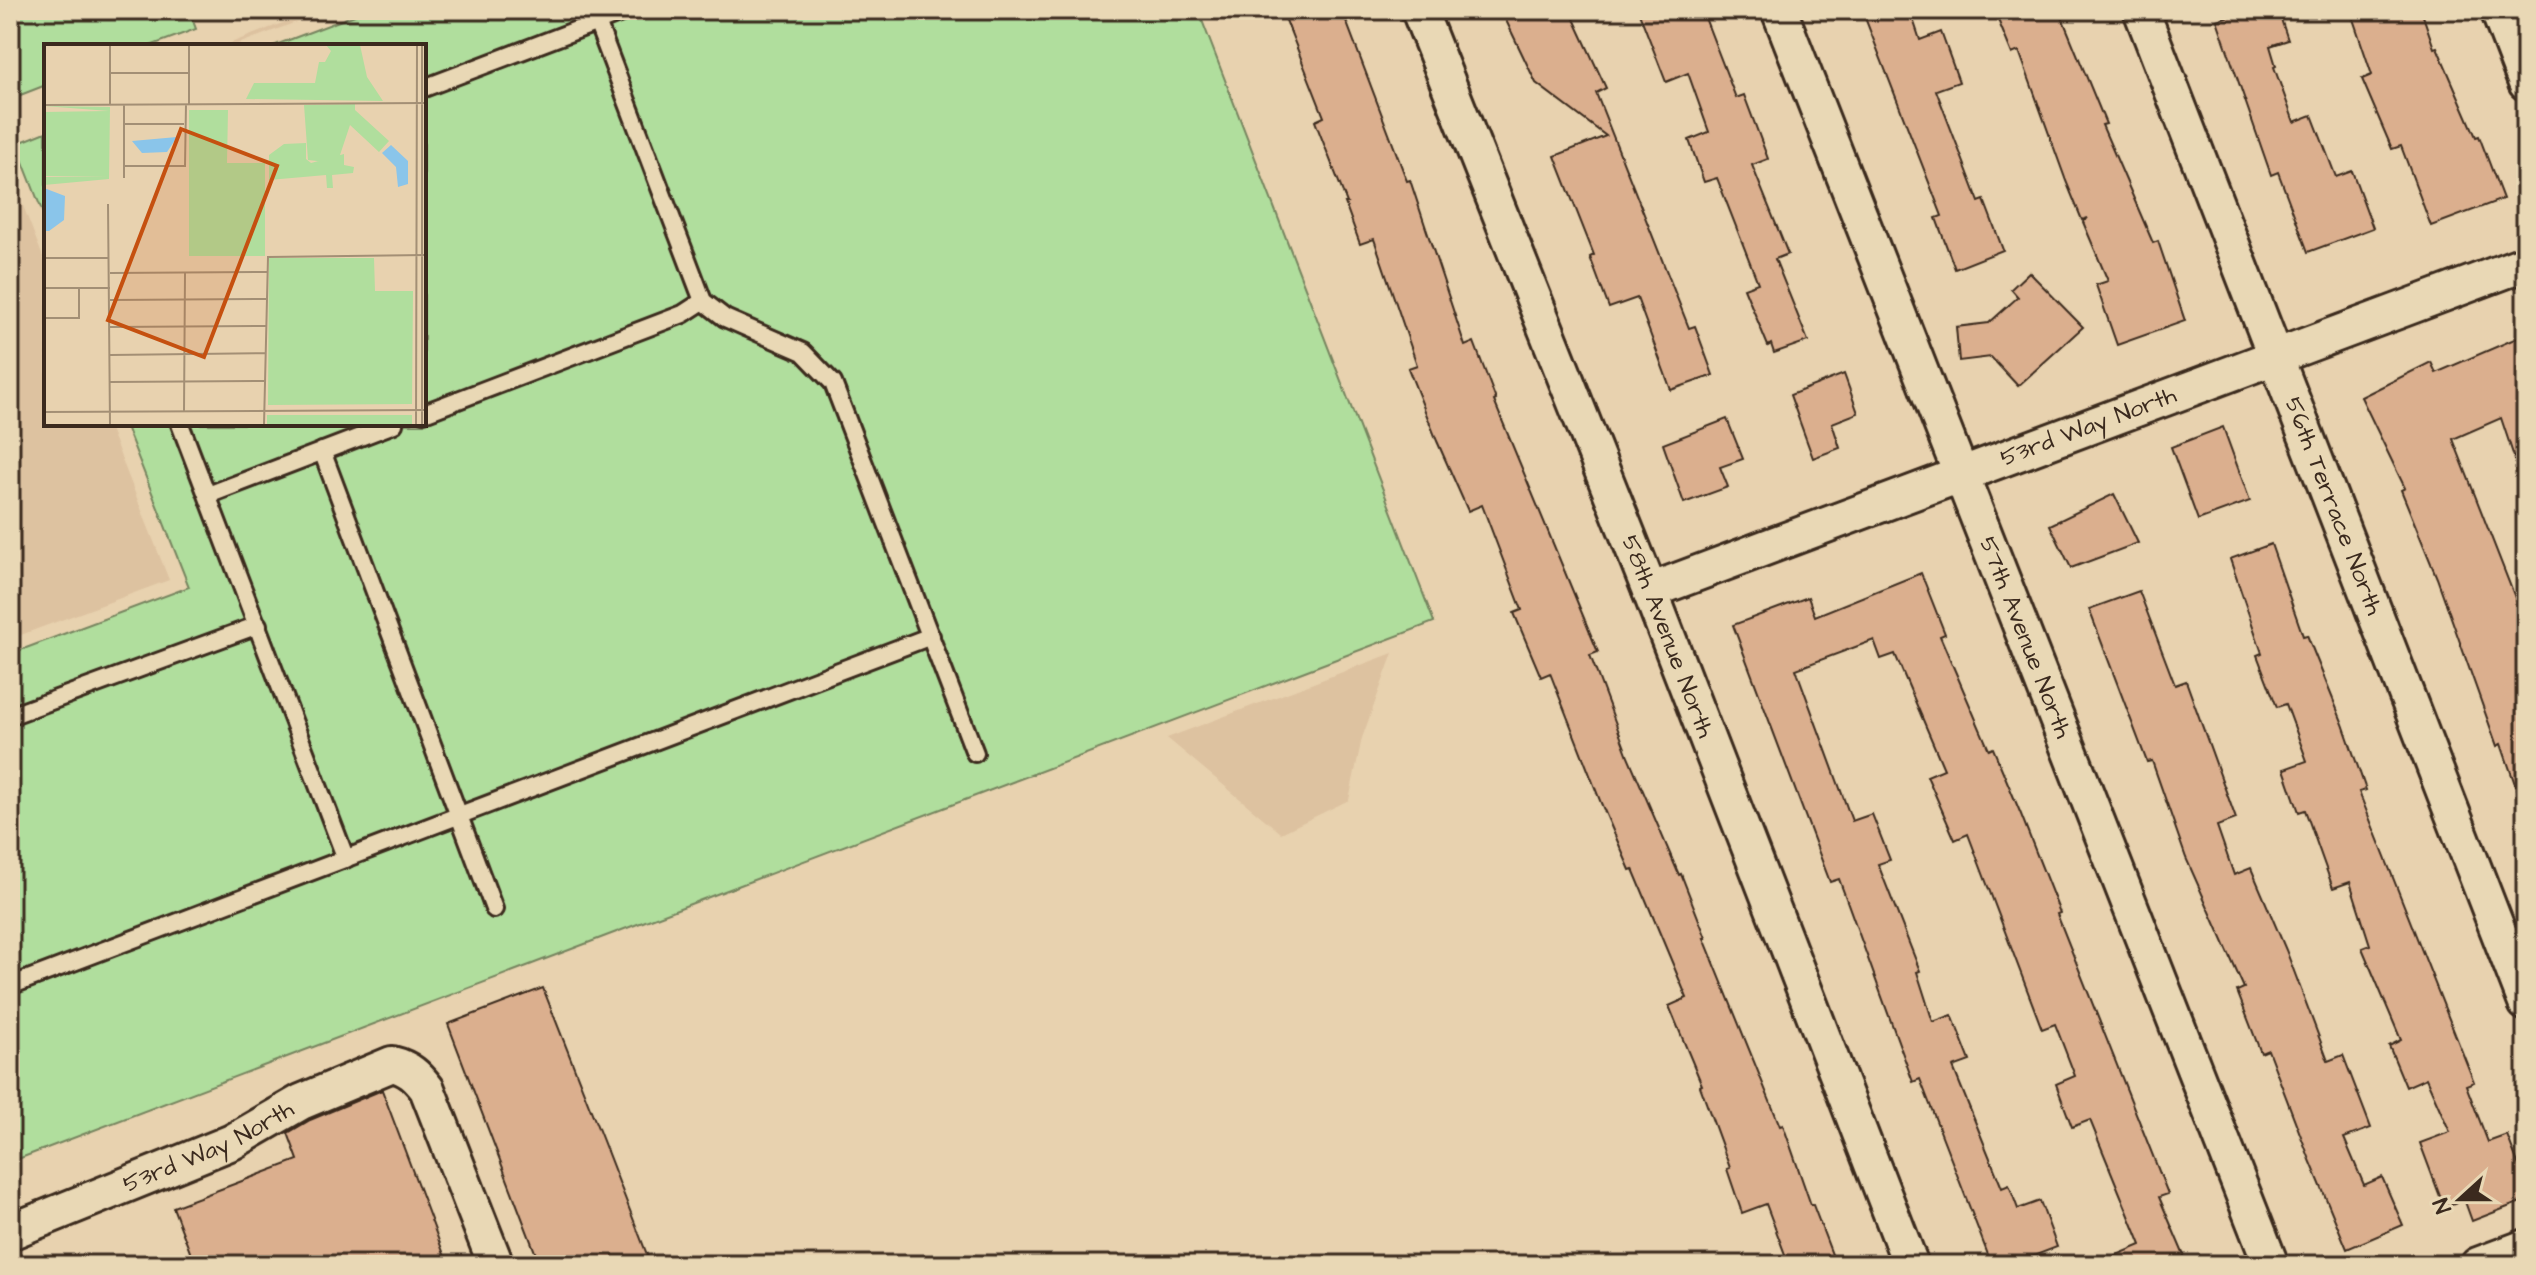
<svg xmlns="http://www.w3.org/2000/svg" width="2536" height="1275" viewBox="0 0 2536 1275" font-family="'Architects Daughter',sans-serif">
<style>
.built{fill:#ddc2a0}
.green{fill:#b0de9d;stroke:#76845e;stroke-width:2}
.building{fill:#dbaf8e;stroke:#3b2a1e;stroke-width:2}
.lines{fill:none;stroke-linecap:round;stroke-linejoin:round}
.lane-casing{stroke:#3b2a1e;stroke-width:22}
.street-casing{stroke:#3b2a1e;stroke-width:40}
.lane{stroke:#e9d8b5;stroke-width:16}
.street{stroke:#e9d8b5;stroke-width:34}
.labels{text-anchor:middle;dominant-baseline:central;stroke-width:7;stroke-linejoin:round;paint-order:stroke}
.street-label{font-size:24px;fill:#3b2a1e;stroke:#e9d8b5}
.inset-road{fill:none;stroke:#a38f75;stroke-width:2}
.view{fill:#c55010;fill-opacity:0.15;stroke:#c55010;stroke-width:4}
.inset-edge{fill:none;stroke:#3b2a1e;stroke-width:4}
</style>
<rect width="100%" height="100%" fill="#e8d2af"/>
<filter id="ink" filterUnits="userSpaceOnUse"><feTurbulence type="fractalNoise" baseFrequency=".0125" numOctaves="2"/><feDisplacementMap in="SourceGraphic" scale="16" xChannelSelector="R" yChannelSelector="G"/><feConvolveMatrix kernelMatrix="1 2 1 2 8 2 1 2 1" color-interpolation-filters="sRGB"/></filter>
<g filter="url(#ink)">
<g class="built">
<polygon points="316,10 328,10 233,46 223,46"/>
<polygon points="10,172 46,265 46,424 108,424 169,580 10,639"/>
<polygon points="1393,653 1362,738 1349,800 1281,833 1167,738"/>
</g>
<g class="green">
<polygon points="10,10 189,10 196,29 150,46 46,46 46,85 10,99"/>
<polygon points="368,10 1198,10 1434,622 10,1162 10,654 189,587 125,424 424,424 424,46 273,46"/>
<polygon points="46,132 46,221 16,144"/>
</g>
<g class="building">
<polygon points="1282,10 1342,10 1407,181 1410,180 1465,346 1474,342 1496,400 1494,401 1598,652 1590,655 1628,756 1679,875 1681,874 1706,938 1704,938 1780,1126 1783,1125 1811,1205 1813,1205 1836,1265 1789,1265 1766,1204 1742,1213 1727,1169 1730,1168 1700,1086 1702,1085 1669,1006 1687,998 1633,869 1630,870 1601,803 1550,673 1541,677 1514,613 1522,610 1482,505 1468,511 1437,441 1408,368 1417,365 1374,239 1360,244 1345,203 1347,203 1315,121 1324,117"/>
<polygon points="1501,10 1570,10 1606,88 1596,93 1689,328 1695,326 1713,375 1711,376 1671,390 1637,298 1609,308 1590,257 1594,255 1555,156 1606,136 1536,83"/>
<polygon points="1638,10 1702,10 1736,98 1744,95 1768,159 1752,165 1788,254 1775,259 1808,341 1774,353 1771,344 1768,346 1744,288 1758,283 1717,178 1704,182 1689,140 1709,132 1688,73 1666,82"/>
<polygon points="1862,10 1910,10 1920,40 1941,32 1959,82 1936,90 1979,202 1984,200 2003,250 1955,269 1936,218 1942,216"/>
<polygon points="1994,10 2059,10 2106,124 2102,125 2153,243 2158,241 2185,321 2117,345 2096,285 2108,281 2083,222 2088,218 2082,220 2066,181 2019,51 2012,54"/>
<polygon points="2247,10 2278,10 2288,40 2270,46 2276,66 2274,67 2294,122 2312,115 2336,177 2352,171 2373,228 2308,252 2278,172 2271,175 2217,20"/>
<polygon points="2350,10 2421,10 2434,48 2437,47 2476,137 2479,136 2503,199 2431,226 2401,146 2392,149 2362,79 2372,75"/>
<polygon points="2029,272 2083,327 2018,386 1991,357 1959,361 1956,327 1989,323 2018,297 2011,289"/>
<polygon points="2526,334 2526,478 2521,478 2501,418 2453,439 2526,626 2526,803 2522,804 2501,744 2497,746 2437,578 2401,490 2405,488 2361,397 2431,362 2436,373"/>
<polygon points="1844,374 1858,413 1832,423 1840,448 1813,458 1790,395"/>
<polygon points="1727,419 1743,459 1720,467 1728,487 1684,503 1663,444"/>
<polygon points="2223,427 2250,501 2198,520 2171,447"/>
<polygon points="2114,494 2138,543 2071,568 2050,525"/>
<polygon points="2271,544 2303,636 2307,635 2343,724 2366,790 2359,792 2474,1082 2466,1085 2488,1142 2507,1135 2526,1184 2526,1200 2472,1221 2464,1199 2444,1207 2420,1143 2450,1132 2426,1078 2406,1087 2389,1046 2401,1040 2362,948 2370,945 2350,882 2333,888 2305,810 2299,812 2284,769 2307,761 2286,704 2277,707 2257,655 2262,653 2230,559"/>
<polygon points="1921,573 1945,634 1940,636 1989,750 1993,748 2020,812 2060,913 2057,914 2168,1194 2159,1197 2188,1265 2093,1265 2141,1245 2090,1120 2072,1127 2056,1084 2075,1076 2055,1024 2042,1029 1968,834 1955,840 1927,776 1944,769 1895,654 1881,659 1874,640 1796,669 1852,821 1872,814 1890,860 1878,864 1920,971 1917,972 1933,1022 1952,1015 1970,1061 1953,1067 2002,1188 2009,1185 2018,1209 2040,1201 2057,1247 2010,1265 1992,1265 1920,1079 1913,1082 1839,879 1830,882 1733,625 1808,597 1815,616"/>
<polygon points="2139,591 2175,685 2186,681 2236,819 2217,826 2234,875 2251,868 2286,950 2328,1061 2343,1055 2371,1128 2344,1138 2364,1185 2382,1177 2403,1225 2347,1249 2310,1160 2268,1050 2261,1053 2237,991 2244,988 2186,858 2152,761 2147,762 2089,609"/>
<polygon points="543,988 605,1146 651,1265 540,1265 448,1024"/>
<polygon points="382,1090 448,1265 195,1265 173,1207 298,1160 288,1133 310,1120"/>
</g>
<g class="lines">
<g class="lane-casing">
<g id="lane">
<polyline points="597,22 703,301 725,318 803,352 833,383 975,753"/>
<polyline points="424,88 629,10"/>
<polyline points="424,413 683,314 703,301"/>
<polyline points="180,424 346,859"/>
<polyline points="322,451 494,909"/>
<polyline points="208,495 394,424"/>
<polyline points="10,716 258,625"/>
<polyline points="10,986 931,636"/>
</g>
</g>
<g class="street-casing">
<g id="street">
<path id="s1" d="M 1419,10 L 1650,591 L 1911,1265"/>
<path id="s2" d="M 1779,10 L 2271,1265"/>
<path id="s3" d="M 2141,10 L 2526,1003"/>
<polyline points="2498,10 2526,83"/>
<path id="s4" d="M 1650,591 L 2526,263"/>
<path id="s5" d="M 10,1232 L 232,1142 L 301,1102 L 392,1064 C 409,1068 417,1076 427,1089 L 496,1265"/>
<polyline points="2478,1265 2526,1247"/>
</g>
</g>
<use href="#lane" class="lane"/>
<use href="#street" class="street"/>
</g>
</g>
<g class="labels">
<g class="street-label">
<text stroke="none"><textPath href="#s4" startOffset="468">53rd Way North</textPath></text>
<text stroke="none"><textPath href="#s3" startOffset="532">56th Terrace North</textPath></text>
<text stroke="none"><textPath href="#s1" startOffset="674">58th Avenue North</textPath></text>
<text stroke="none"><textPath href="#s2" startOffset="674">57th Avenue North</textPath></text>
<text stroke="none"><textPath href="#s5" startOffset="216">53rd Way North</textPath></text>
</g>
</g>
<g transform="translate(44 44)">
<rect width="382" height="382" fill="#e8d2af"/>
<path d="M 282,1 L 316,1 L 323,33 L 339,57 L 202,55 L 210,39 L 271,39 L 275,18 L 281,18 L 287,7 ZM 311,60 L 311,66 L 345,97 L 335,108 L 306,81 L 296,111 L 282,118 L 264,116 L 260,61 ZM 0,62 L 66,63 L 65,135 L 0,141 L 0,133 L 64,133 L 0,132 L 0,68 L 65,67 ZM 145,66 L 184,66 L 183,119 L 221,119 L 221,212 L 145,212 ZM 262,99 L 262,115 L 267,119 L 300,110 L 300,121 L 310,123 L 309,129 L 288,131 L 289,144 L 283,144 L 282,131 L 225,136 L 225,111 L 240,100 ZM 225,214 L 330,214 L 331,247 L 369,247 L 368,360 L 224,361 ZM 223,371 L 368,371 L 368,381 L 223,381 Z" fill="#b0de9d"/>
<path d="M 133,93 L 123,108 L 98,109 L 88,97 ZM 347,101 L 364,117 L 364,140 L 354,143 L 352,123 L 338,109 ZM 0,144 L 21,152 L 20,176 L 5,187 L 0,187 Z" fill="#8ac5ea"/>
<path class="inset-road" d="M 66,1 L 66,60M 66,1 L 95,1M 66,29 L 145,29M 80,60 L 80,134M 145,60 L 145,1M 0,61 L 382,59M 80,80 L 140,80M 80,122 L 141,122 L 142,60M 64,160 L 66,381M 0,214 L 65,214M 66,229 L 223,228M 0,244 L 66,244M 66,256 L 223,255M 0,274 L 35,274 L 35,244M 66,283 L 223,282M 66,311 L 222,309M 66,338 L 222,337M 140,367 L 141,229M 0,368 L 382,366M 220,381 L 224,213 L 382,211M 372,381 L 373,1M 378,381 L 378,1"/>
<path class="view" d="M 137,85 L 233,122 L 160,313 L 64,276 Z"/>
<rect width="382" height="382" class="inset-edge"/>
</g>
<rect width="2536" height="1275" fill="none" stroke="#e9d8b5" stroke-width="40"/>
<rect x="20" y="20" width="2496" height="1235" fill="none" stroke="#3b2a1e" stroke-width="3" filter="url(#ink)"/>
<g transform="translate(2460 1199) rotate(249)" stroke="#e9d8b5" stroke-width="6" paint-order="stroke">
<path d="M0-6L14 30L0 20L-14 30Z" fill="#3b2a1e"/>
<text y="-12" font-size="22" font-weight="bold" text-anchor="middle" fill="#3b2a1e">N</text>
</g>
</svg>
